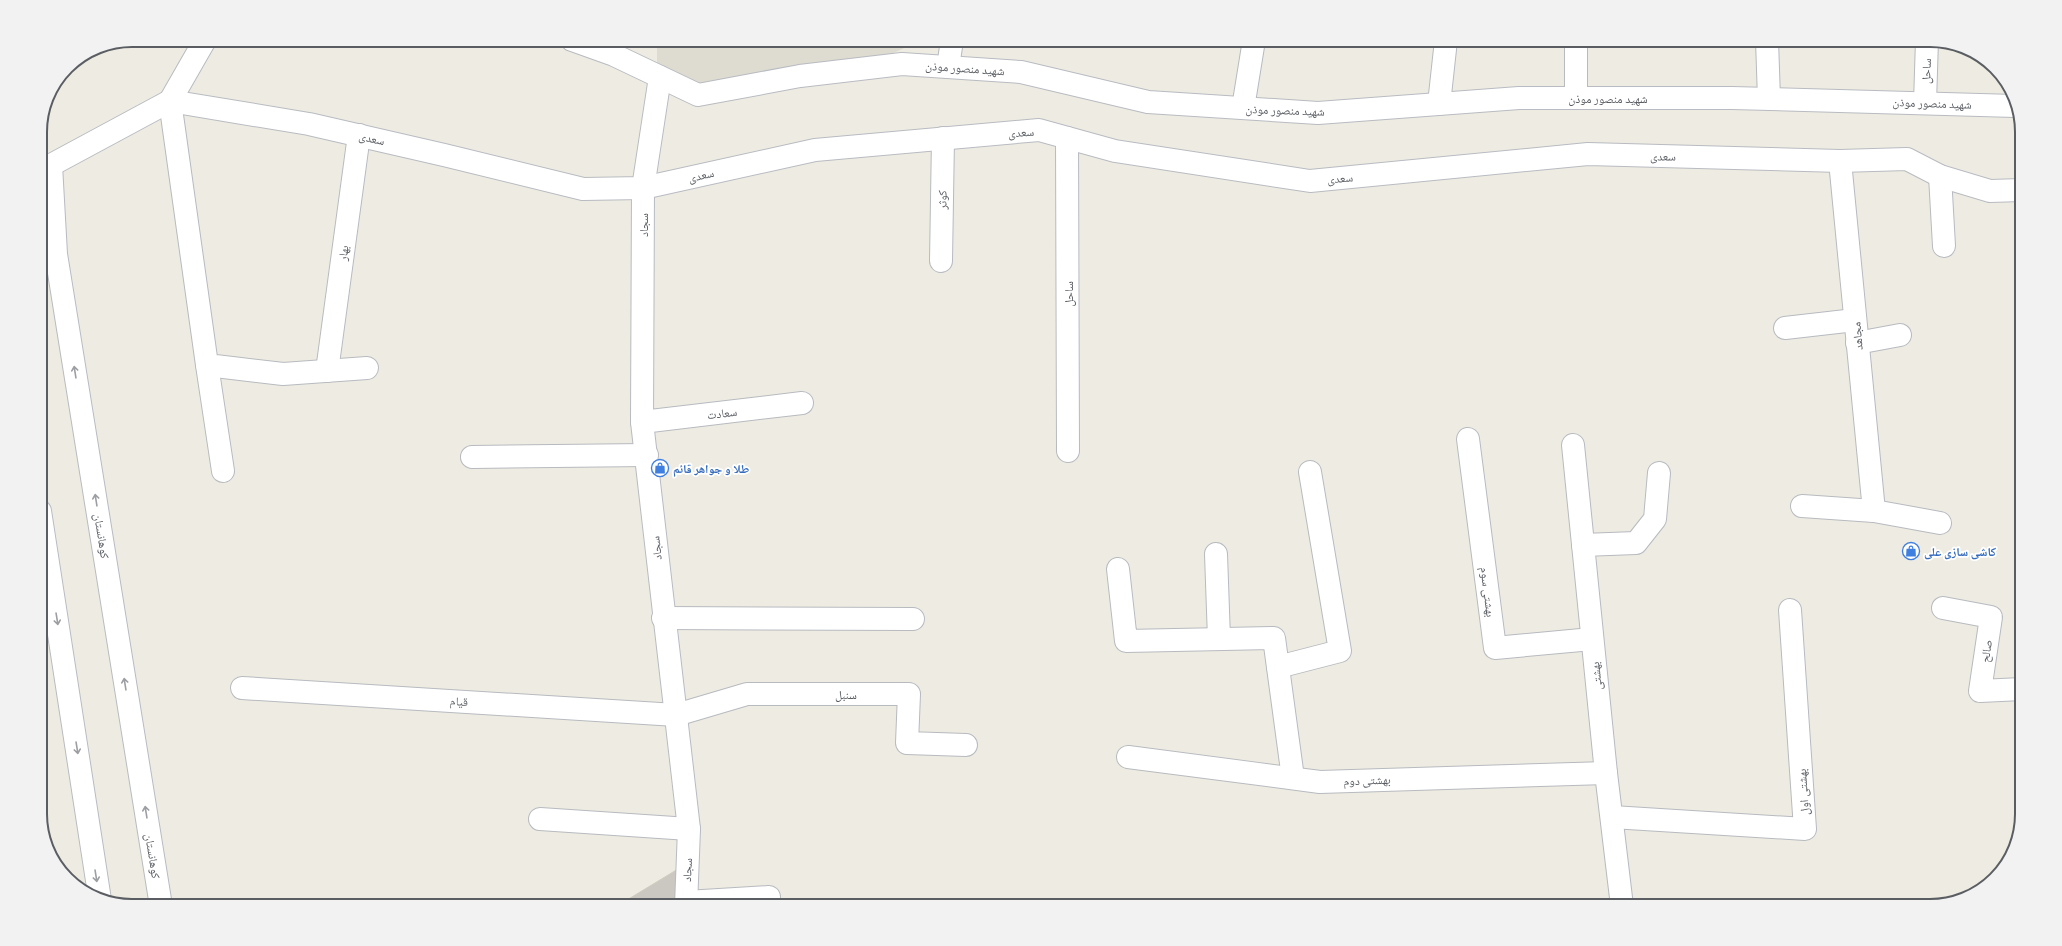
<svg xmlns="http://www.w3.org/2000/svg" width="2062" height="946" viewBox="0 0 2062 946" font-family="'Titillium Web','Noto Naskh Arabic',sans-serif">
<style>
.education{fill:#dedbd0}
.building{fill:#cac8c1;stroke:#d2cdc0}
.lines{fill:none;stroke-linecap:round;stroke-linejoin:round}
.street-casing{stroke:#b7babf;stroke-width:24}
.secondary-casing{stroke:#b8bbc1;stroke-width:24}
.street{stroke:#fff;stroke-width:22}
.secondary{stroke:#fff;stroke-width:22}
.oneway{stroke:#9c9ea1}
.labels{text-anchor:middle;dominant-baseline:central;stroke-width:3.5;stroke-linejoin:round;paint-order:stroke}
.street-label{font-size:12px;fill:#5a5e63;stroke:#fff}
.shop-label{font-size:12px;font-weight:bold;fill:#366cbe;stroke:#fff;text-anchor:start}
.rim{fill:none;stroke:#5a5e63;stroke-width:2}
</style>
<rect width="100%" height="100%" fill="#eeece2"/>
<polygon class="education" points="657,40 922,40 889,55 699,83 657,63"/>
<polygon class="building" points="678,869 681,906 617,906"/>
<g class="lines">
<g class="street-casing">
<g id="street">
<polyline points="1576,40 1576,98"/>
<polyline points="1767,40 1769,99"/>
<polyline points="948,67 952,40"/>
<polyline points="170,101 207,365 283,374 367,368"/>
<polyline points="1925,103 1927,40"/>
<polyline points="1439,104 1446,40"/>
<polyline points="1243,108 1254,40"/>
<polyline points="1067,138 1068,451"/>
<polyline points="1840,161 1874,511"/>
<polyline points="1940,176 1944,246"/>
<polyline points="941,261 943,138"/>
<polyline points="1785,328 1855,320"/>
<polyline points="1857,343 1900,335"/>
<polyline points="207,365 223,471"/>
<polyline points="327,371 359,135"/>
<polyline points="642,422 802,403"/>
<polyline points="1468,439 1495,648 1592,639"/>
<polyline points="1573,445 1606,773 1622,906"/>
<polyline points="472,457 647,455"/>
<polyline points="1802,506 1874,511 1940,523"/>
<polyline points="1583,545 1636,543 1655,519 1659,473"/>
<polyline points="1216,554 1219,639"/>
<polyline points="1118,569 1126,641 1274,638 1293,778"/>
<polyline points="1943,608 1991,617 1980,691 2022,689"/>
<polyline points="663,618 913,619"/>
<polyline points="1278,667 1340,651 1310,472"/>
<polyline points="242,688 676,715 747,694 909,694 907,743 966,745"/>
<polyline points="1128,757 1320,782 1606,773"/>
<polyline points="1612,817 1805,829 1790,610"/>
<polyline points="540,819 689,829"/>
<polyline points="686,902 769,897"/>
</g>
</g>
<g class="secondary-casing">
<g id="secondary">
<polyline points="572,40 614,55 698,95 800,76 902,64 1021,72 1148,102 1318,113 1519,98 1732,98 2015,106"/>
<polyline points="660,77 643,188 642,422 689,829 686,906"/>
<polyline points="170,101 205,40"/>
<polyline points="51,165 56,254 161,906"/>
<polyline points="40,171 170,101 309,124 444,155 583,189 643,188 815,150 1039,130 1115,151 1310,181 1588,154 1840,161 1907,159 1940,176 1990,191 2022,190"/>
<polyline points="40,511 100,900"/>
</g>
</g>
<use href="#street" class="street"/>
<use href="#secondary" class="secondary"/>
</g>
<defs><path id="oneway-shaft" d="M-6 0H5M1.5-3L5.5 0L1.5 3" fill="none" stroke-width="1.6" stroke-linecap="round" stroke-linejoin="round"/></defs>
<g class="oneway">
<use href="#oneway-shaft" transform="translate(75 372) rotate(-99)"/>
<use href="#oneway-shaft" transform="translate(96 500) rotate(-99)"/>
<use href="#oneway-shaft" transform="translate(57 619) rotate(81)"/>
<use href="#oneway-shaft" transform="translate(125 684) rotate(-99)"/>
<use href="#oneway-shaft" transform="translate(77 748) rotate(81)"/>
<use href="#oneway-shaft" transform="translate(146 812) rotate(-99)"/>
<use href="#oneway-shaft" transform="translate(96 876) rotate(81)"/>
</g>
<defs>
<g id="shop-ring" transform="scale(0.9)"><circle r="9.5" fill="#fff" stroke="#3f7fe0" stroke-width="1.5"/><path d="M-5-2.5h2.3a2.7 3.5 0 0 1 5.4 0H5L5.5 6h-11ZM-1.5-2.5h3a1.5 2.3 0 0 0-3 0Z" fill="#3f7fe0"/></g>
</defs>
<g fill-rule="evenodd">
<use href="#shop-ring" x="660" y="468"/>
<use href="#shop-ring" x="1911" y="551"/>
</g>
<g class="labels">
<g class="street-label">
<text transform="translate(965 68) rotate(4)">شهید منصور موذن</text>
<text transform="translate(1926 71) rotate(-88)">ساحل</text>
<text x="1608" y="98">شهید منصور موذن</text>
<text transform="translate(1932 103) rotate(2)">شهید منصور موذن</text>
<text transform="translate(1285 110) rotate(2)">شهید منصور موذن</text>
<text transform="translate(1021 132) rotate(-4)">سعدی</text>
<text transform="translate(372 138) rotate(13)">سعدی</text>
<text transform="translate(1663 156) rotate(1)">سعدی</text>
<text transform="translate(701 175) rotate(-13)">سعدی</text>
<text transform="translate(1340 178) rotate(-5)">سعدی</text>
<text transform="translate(942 200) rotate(-89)">کوثر</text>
<text transform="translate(643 225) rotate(-90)">سجاد</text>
<text transform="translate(343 253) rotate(-82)">بهار</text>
<text transform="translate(1068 294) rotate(-90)">ساحل</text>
<text transform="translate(1857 336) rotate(-95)">مجاهد</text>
<text transform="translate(722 413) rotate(-7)">سعادت</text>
<text transform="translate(102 536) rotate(81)">کوهانستان</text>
<text transform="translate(656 548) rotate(-96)">سجاد</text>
<text transform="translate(1488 592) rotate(83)">بهشتی سوم</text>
<text transform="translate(1986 651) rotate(-81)">صالح</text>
<text transform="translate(1596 676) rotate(-96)">بهشتی</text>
<text x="846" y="694">سنبل</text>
<text transform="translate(459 701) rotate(4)">قیام</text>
<text transform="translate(1367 780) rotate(-2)">بهشتی دوم</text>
<text transform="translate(1803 792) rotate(-94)">بهشتی اول</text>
<text transform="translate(153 856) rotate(81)">کوهانستان</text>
<text transform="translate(687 870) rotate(-88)">سجاد</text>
</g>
<g class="shop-label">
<text x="673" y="468">طلا و جواهر قائم</text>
<text x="1924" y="551">کاشی سازی علی</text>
</g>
</g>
<path d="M0 0H2062V946H0ZM132 47H1930A85 85 0 0 1 2015 132V814A85 85 0 0 1 1930 899H132A85 85 0 0 1 47 814V132A85 85 0 0 1 132 47Z" fill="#f2f2f3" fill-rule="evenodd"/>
<path class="rim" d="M132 47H1930A85 85 0 0 1 2015 132V814A85 85 0 0 1 1930 899H132A85 85 0 0 1 47 814V132A85 85 0 0 1 132 47Z"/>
</svg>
